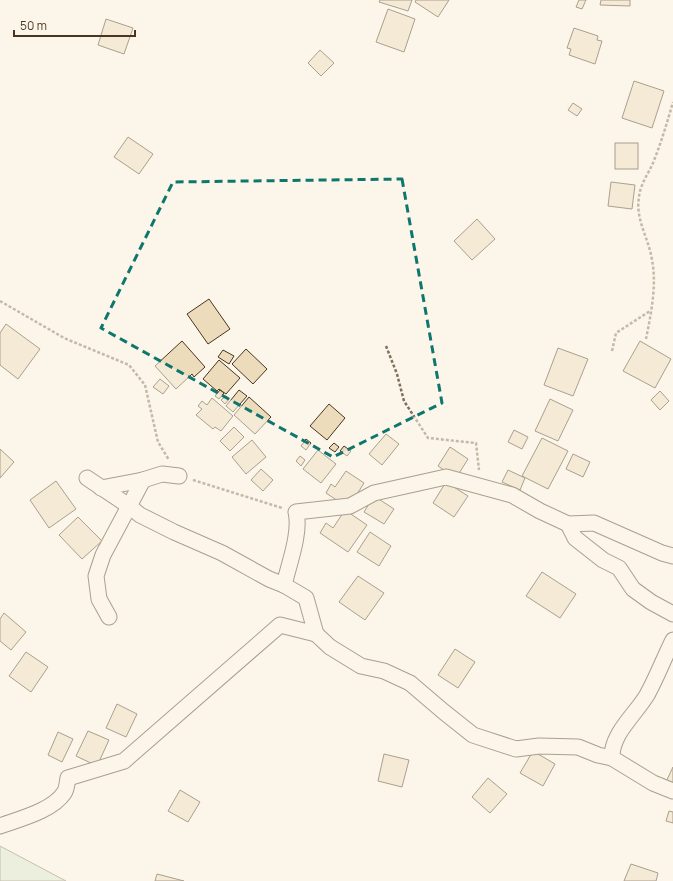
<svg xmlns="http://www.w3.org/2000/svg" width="673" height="881" viewBox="0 0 673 881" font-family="Manrope,sans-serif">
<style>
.green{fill:#dce7d0;stroke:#887966}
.building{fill:#ecdcbc;stroke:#4a3520}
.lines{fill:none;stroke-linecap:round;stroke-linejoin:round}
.minor-casing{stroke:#4a3520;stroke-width:17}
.path{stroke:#7f6f5c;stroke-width:2.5;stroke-dasharray:3 2;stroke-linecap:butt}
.minor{stroke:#fbf6e9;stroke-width:15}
.marked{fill:none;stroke:#0f766e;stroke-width:3;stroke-dasharray:8 5;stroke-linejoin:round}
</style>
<rect width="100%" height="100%" fill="#fbf6e9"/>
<polygon class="green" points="0,846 66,881 0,881"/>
<g class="building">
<polygon points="380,0 412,0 408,11 379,2"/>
<polygon points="416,0 449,0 438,17 415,2"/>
<polygon points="579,0 586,0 582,9 576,7"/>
<polygon points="601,0 630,0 630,6 600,5"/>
<polygon points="388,9 415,19 404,52 376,42"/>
<polygon points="106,19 133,28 124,54 98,45"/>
<polygon points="574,28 598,36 597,40 602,41 595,64 569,55 571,49 567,48"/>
<polygon points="320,50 334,63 321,76 308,63"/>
<polygon points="634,81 664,91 652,128 622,118"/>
<polygon points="573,103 582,109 577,116 568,110"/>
<polygon points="128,137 153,154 139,174 114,157"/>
<rect x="615" y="143" width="23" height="26"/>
<polygon points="611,182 635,185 632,209 608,206"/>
<polygon points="477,219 495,239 472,260 454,241"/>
<polygon points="209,299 230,329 208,344 187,314"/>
<polygon points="6,324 40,349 18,379 0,365 0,333"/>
<polygon points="182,341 205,367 194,377 192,374 176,389 155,366"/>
<polygon points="640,341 671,359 655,388 623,371"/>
<polygon points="558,348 588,359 573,396 544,385"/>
<polygon points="246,349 267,369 253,384 232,364"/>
<polygon points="223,350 234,356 229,364 218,357"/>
<polygon points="219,360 240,378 226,394 219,389 217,391 203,379"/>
<polygon points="160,379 169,386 163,394 153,387"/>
<polygon points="220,390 224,393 219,399 215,396"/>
<polygon points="239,390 247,396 233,412 226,406"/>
<polygon points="660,391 669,401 660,410 651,400"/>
<polygon points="226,396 229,399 225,404 221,400"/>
<polygon points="249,397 271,417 255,434 234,415"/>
<polygon points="212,398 233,416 221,431 215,427 213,429 196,415 202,409 198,406 202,401 207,405"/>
<polygon points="550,399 573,410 558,441 535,431"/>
<polygon points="329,404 345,418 327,440 310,426"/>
<polygon points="234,427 244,437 230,451 220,441"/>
<polygon points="514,430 528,437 522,449 508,442"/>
<polygon points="386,434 399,444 382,465 369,454"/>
<polygon points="542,438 568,451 548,489 522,476"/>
<polygon points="306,439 311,443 306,450 301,446"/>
<polygon points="252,440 266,457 246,474 232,457"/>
<polygon points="334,443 339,447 335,452 329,448"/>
<polygon points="344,446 351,451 347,456 340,451"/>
<polygon points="450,447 468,459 456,478 438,466"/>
<polygon points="0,449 14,462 0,478"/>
<polygon points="318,450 336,464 321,483 303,469"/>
<polygon points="573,454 590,462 583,477 566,469"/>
<polygon points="300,456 305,460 301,466 296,461"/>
<polygon points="261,469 273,480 263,491 251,480"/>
<polygon points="508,470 525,478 520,490 502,482"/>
<polygon points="346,471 364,483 352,502 344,505 326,493 331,484 335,487"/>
<polygon points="56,481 76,509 49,528 30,500"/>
<polygon points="446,482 468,496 454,517 433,503"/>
<polygon points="374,496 394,509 384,524 364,512"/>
<polygon points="345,510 367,525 348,552 320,533 326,523 333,528"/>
<polygon points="78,517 102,541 82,559 59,535"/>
<polygon points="370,532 391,546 379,566 357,552"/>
<polygon points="542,572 576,594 560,618 526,596"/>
<polygon points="358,576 384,593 365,620 339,602"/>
<polygon points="4,613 26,632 11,650 0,641 0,619"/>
<polygon points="455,649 475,662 458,688 438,675"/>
<polygon points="26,652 48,667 31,692 9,676"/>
<polygon points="117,704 137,714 126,737 106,728"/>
<polygon points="88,731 109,740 97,766 76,756"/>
<polygon points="58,732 73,739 62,762 48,755"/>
<polygon points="533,751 555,764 543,786 520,773"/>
<polygon points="384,754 409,760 402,787 378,781"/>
<polygon points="673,767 673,788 665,784"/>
<polygon points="488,778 507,794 490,813 472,797"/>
<polygon points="180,790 200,802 188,822 168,811"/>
<polygon points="669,811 673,812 673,823 666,821"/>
<polygon points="631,864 658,873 656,881 624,881"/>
<polygon points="157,874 184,881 155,881"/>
</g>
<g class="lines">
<g class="minor-casing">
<g id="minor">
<polyline points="87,478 129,506 140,515 174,532 222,553 269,579 284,585"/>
<polyline points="101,488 143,480 162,474 179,476"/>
<polyline points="568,524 575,538 603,560 619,568 633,589 651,602 673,614"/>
<polyline points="109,617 99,599 96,576 103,555 143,480"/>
<polyline points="316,634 330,647 361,666 384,671 410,683 444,712 473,735 516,749 539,746 578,747 598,755 612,758 653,783 673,791"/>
<path d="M 612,758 C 611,734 635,715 647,695 C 657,677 664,658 673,640"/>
<path d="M 0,826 C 19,819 52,811 64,793 C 67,789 67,782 68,778 L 124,761 L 280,625 L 316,634 L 306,598 L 284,585 C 289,564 301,532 296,512 L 350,506 L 374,493 L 446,477 L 512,495 L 540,511 L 568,524 L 594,523 L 662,553 L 673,556"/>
</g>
</g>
<g class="path">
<polyline points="0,301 64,338 129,365 145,385 158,442 169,460"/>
<path d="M 646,339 C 651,314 657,285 652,260 C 649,239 635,219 639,197 C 640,185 648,174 653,163 C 661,143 667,123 673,102"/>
<polyline points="386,346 397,374 404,401 428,438 476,443 479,470"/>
<polyline points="612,351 616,333 650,311"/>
<polyline points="193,480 282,508"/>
</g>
<use href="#minor" class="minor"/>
</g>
<path d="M0 0H673V881H0ZM 402,179 L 442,403 L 333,457 L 101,328 L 173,182 Z" fill="#fbf6e9" fill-opacity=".55" fill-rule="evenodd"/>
<path class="marked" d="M 402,179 L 442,403 L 333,457 L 101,328 L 173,182 Z"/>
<path d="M14 30v6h121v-6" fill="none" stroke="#4a3520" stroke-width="2"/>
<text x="20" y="30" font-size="12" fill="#4a3520" stroke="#fbf6e9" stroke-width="3" paint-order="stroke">50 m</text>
</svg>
